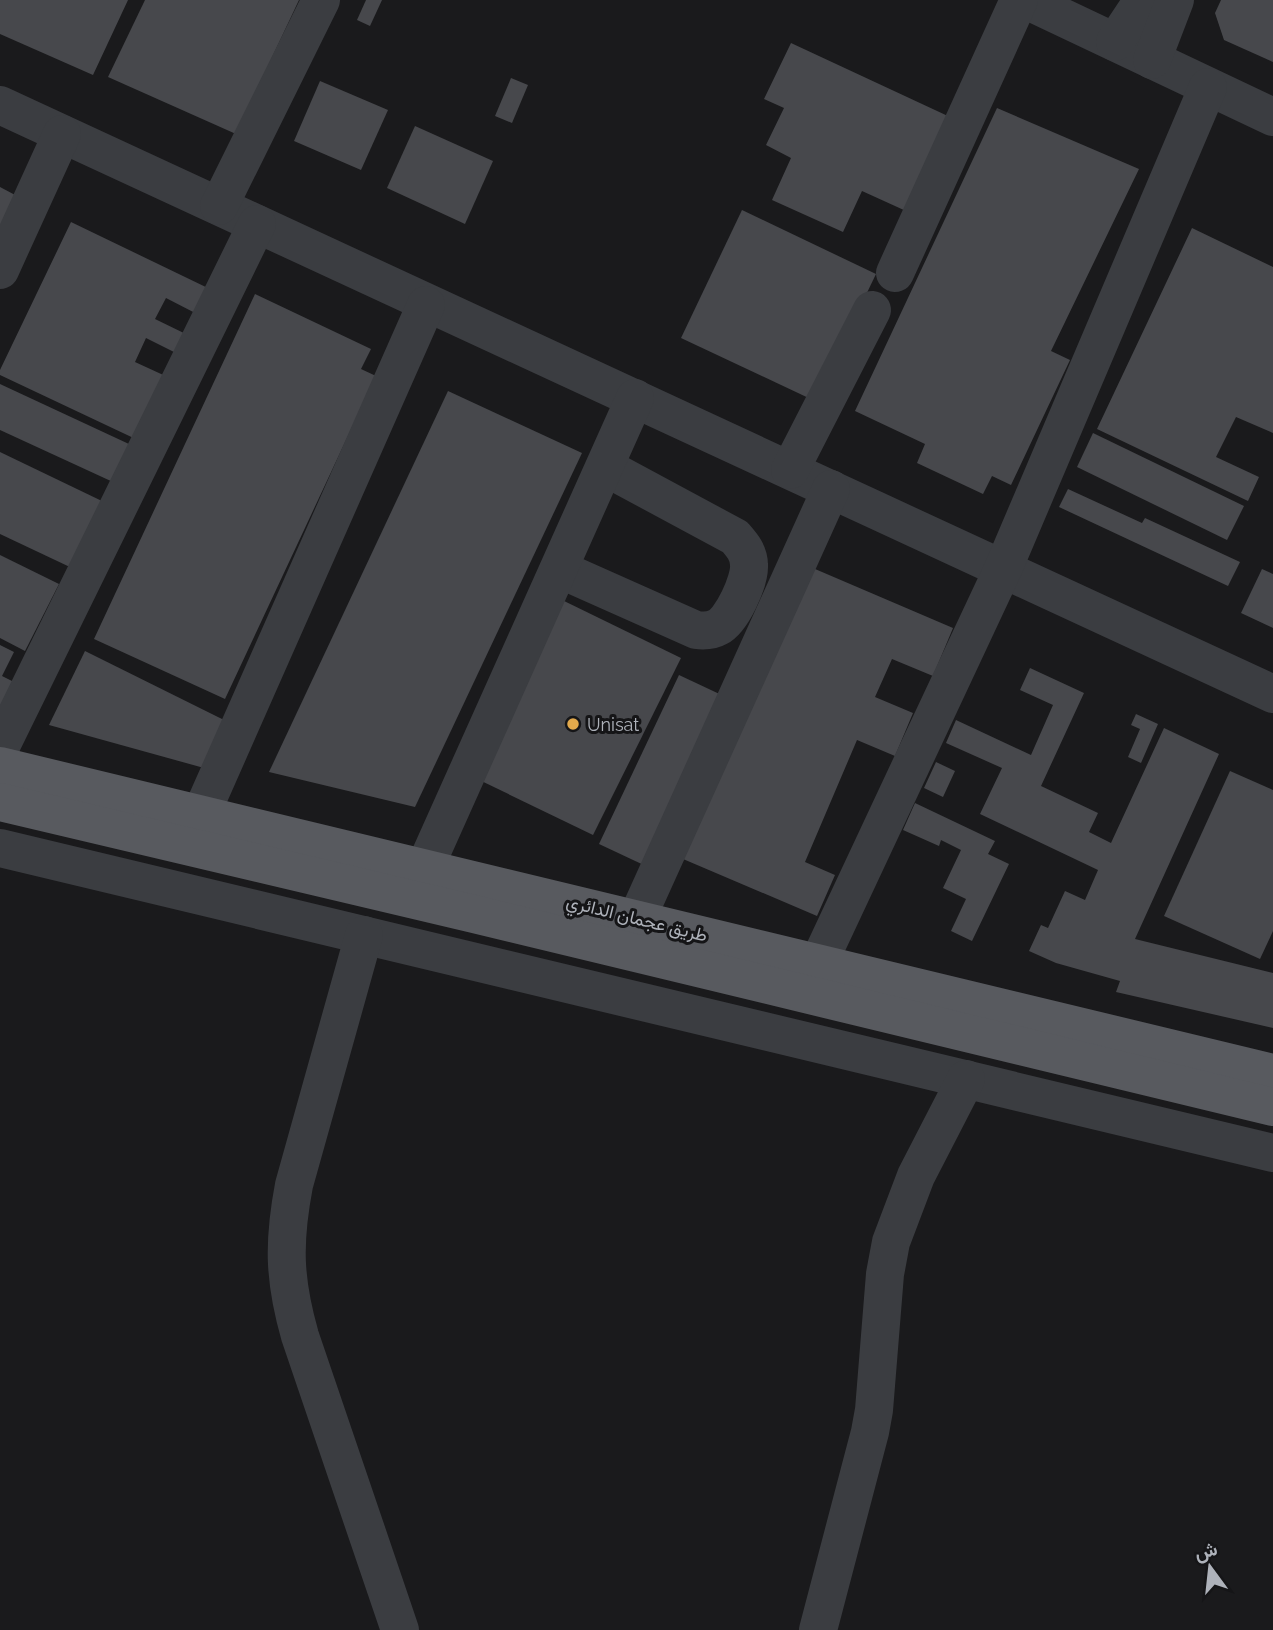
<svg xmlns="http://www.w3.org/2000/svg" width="1273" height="1630" viewBox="0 0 1273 1630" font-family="Raleway,Vazirmatn,sans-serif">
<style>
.building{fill:#47484c}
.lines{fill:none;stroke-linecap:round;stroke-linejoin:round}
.minor{stroke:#3b3d41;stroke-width:38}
.major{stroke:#585a5f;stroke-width:38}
.poi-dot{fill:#e2a94c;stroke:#151517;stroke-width:2.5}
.labels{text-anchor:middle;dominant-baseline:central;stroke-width:6;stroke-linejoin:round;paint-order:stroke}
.poi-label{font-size:18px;fill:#aeb2ba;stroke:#151517;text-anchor:start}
.street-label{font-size:18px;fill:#aeb2ba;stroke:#151517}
</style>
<rect width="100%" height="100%" fill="#1a1a1c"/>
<g class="building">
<polygon points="0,0 128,0 93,75 0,34"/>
<polygon points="145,0 299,0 236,134 108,77"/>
<polygon points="366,0 382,0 370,26 357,20"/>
<polygon points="1221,0 1273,0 1273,62 1224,40 1215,13"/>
<polygon points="791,43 950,117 906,211 862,191 843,232 772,200 791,158 766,145 784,108 764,99"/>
<polygon points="511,78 528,85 512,123 495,116"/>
<polygon points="320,81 388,110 361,170 294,141"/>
<polygon points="997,108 1139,169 1051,351 1070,360 1011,485 992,476 983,494 917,463 925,444 855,411"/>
<polygon points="415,126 493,161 465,224 387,188"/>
<polygon points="0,187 17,196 0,227"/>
<polygon points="742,210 876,274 815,401 681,338"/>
<polygon points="71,222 212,290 199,315 166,298 155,319 192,337 182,356 146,338 135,362 172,379 142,442 0,375 0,370"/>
<polygon points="1192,228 1273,267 1273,433 1236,417 1216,457 1259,477 1248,501 1097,429"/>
<polygon points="255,294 371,349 361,369 376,376 225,699 94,639"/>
<polygon points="0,384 144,451 126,488 0,430"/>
<polygon points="448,391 582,453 415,807 269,772"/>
<polygon points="1093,433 1244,506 1227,540 1077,467"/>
<polygon points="0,452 104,502 72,568 0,534"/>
<polygon points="1068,489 1142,523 1145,518 1240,562 1228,586 1059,507"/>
<polygon points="0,555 59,584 25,651 0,638"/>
<polygon points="801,563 953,628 933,676 892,659 875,697 913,713 895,756 857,740 805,862 835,875 817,916 676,856"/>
<polygon points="1262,569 1273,574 1273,628 1241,613"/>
<polygon points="560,599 681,658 593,835 471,776"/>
<polygon points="0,645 14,652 2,676 16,683 0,706"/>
<polygon points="85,651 224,720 204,768 49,725"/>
<polygon points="1030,668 1084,693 1041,786 1098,813 1089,832 1111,843 1164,728 1219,754 1135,939 1273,973 1273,1028 1116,992 1120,981 1056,963 1029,951 1041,925 1048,928 1065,891 1085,900 1098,870 980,814 1002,768 946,743 956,720 1031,755 1053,705 1020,690"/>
<polygon points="679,675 728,698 648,867 599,844"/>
<polygon points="1136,714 1158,724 1141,763 1128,757 1140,729 1131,725"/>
<polygon points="936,762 955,771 943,797 924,788"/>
<polygon points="1230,771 1273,790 1273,931 1260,959 1164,916"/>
<polygon points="915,803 995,841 988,854 1009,864 972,941 951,931 966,899 943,888 961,850 941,840 939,846 903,830"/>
</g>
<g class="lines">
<g class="minor">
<polyline points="1026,0 1273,117"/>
<polyline points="1115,42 1143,0"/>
<polyline points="1152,60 1175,0"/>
<path d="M 0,105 C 424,303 849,497 1273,694"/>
<polyline points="219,206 321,0"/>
<polyline points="0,270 62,134"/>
<polyline points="895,273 1019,0"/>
<polyline points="790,470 872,310"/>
<path d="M 559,569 L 696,630 C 704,631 711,631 718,627 C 732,620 750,581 749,565 C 749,553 742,545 735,537 L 605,467"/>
<polyline points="0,748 257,224"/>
<polyline points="201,814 426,305"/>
<polyline points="0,848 1273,1153"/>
<polyline points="425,867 635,398"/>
<polyline points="637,918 831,489"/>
<path d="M 364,935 L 294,1185 C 283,1243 284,1280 300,1336 L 400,1630"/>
<polyline points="818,964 1003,569 1208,87"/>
<polyline points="818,1630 870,1432 874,1410 885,1274 891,1242 916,1176 966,1079"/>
</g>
<g class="major">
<polyline points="0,766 1273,1073"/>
<polyline points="0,802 474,914 1273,1107"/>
</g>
</g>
<circle class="poi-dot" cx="573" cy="724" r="7"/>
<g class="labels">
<g class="poi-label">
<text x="587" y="724">Unisat</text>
</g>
<g class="street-label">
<text transform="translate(637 918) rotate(14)">طريق عجمان الدائري</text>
</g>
</g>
<g transform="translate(1210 1567) rotate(345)" stroke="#151517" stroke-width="5" paint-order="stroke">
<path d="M0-5L12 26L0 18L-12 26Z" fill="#aeb2ba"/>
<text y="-10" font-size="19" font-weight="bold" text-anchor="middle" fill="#aeb2ba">ش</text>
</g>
</svg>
